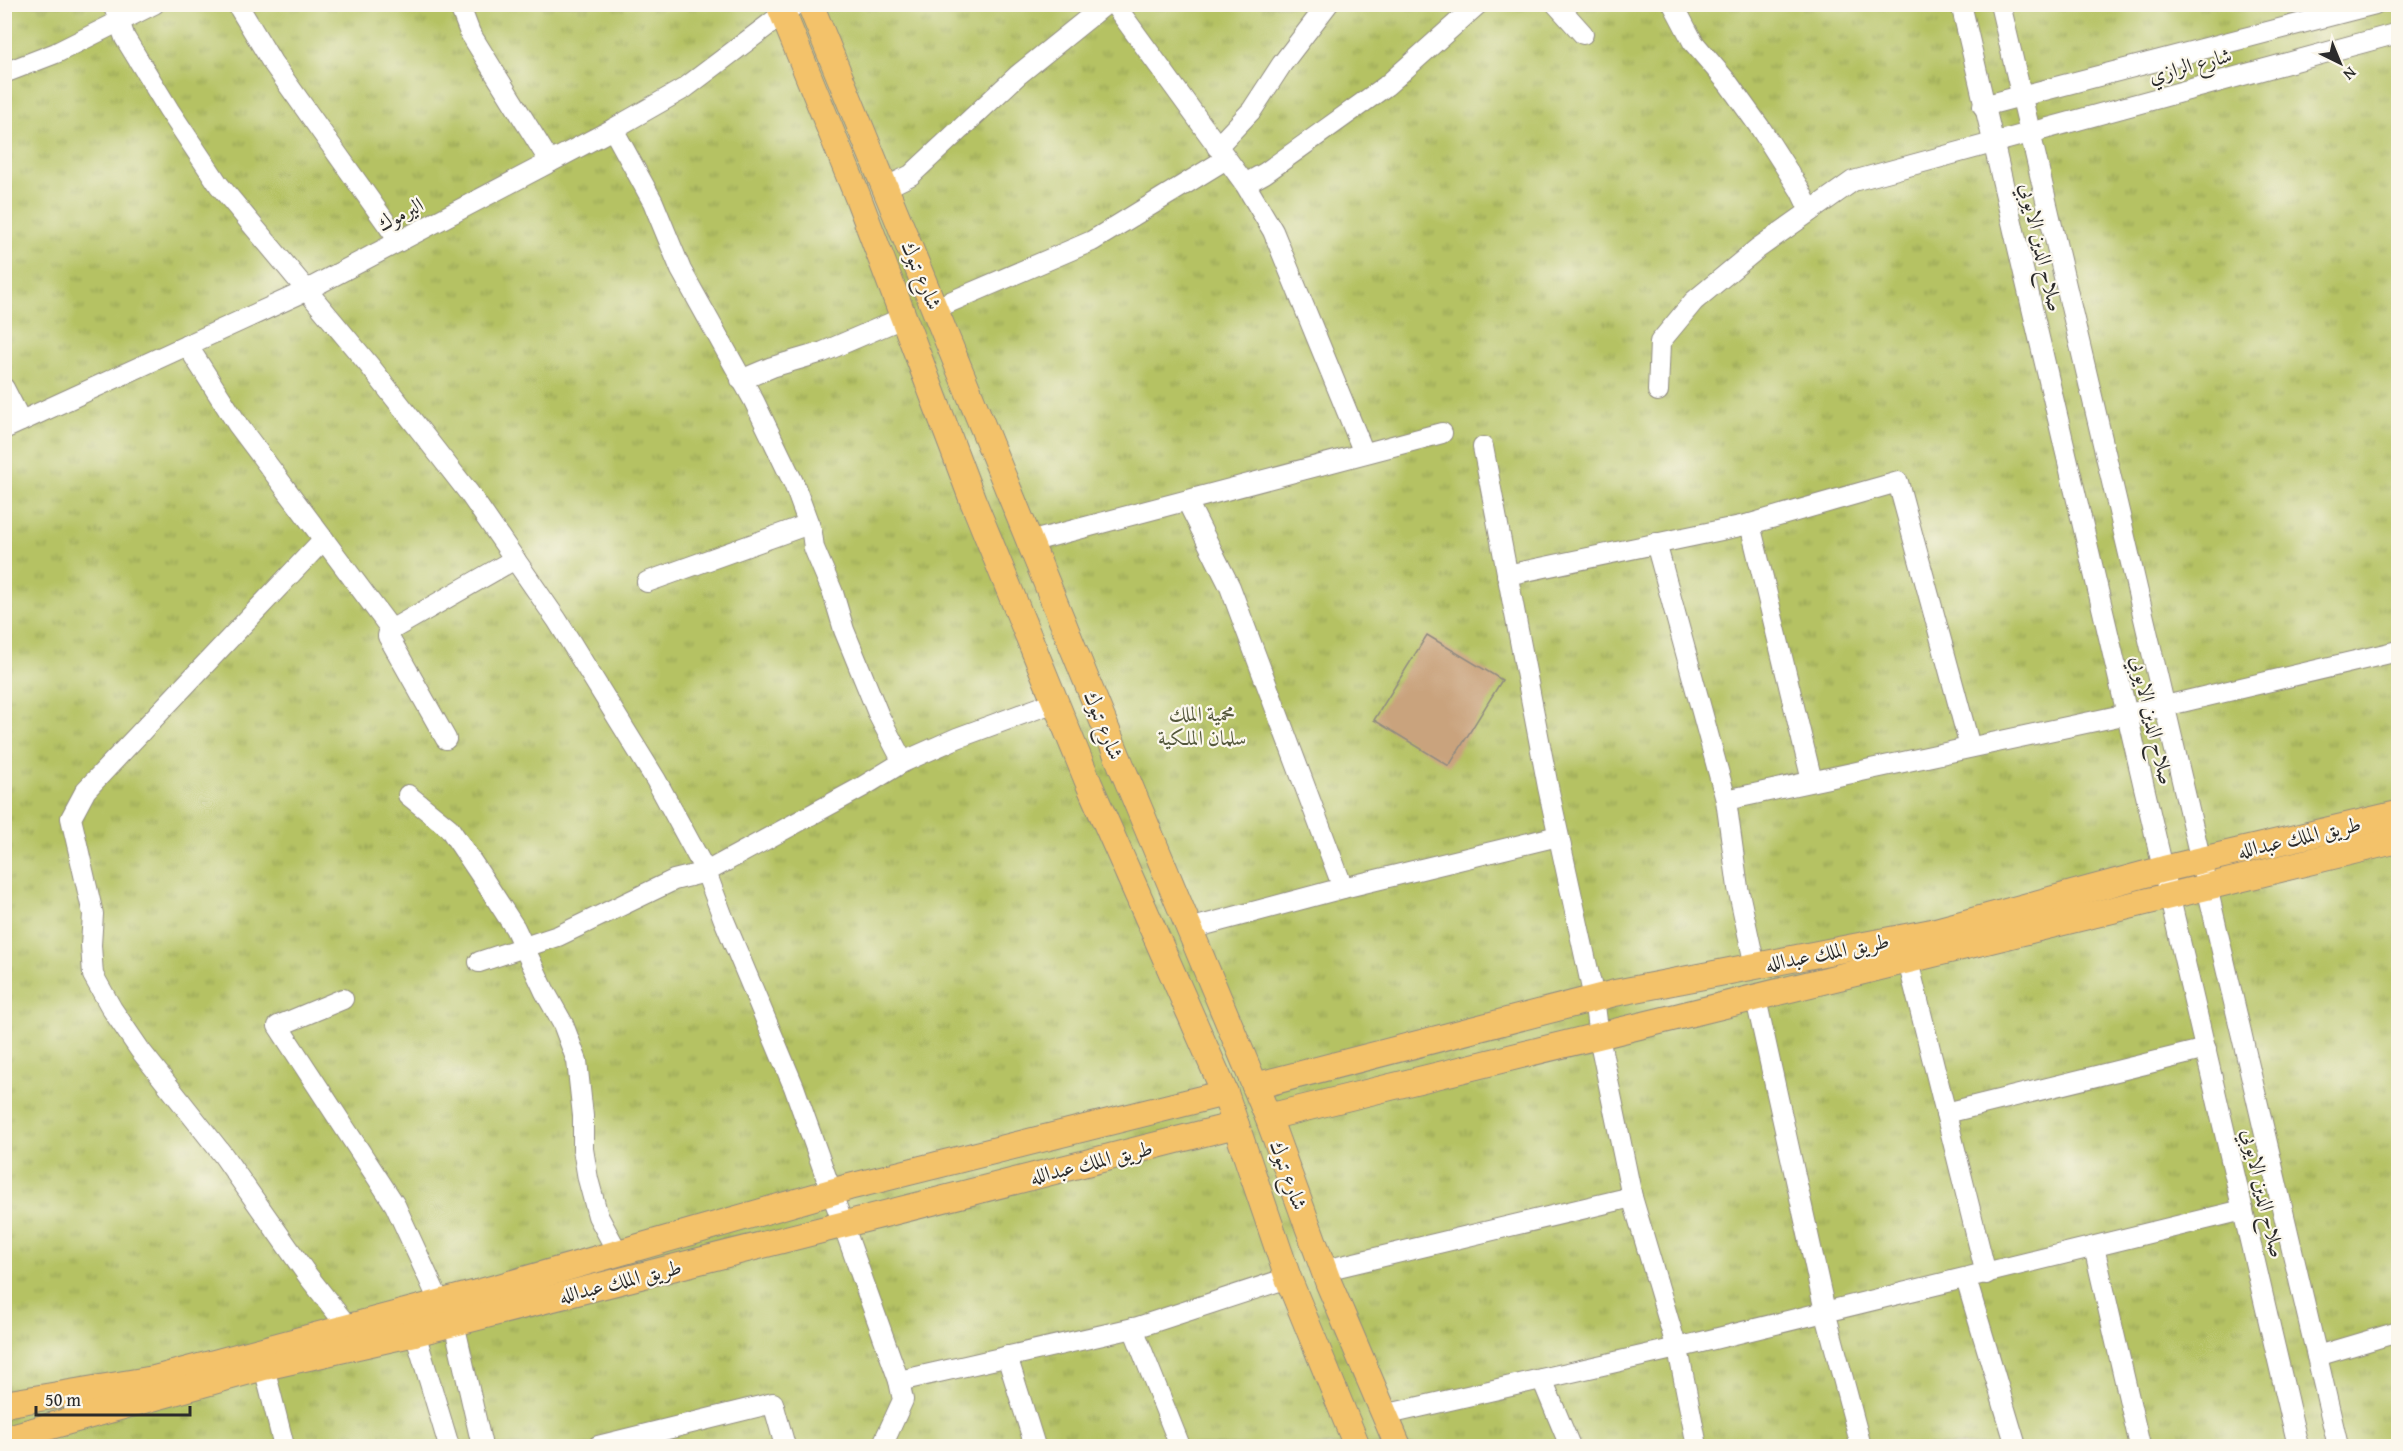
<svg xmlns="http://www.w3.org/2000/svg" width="2403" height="1451" viewBox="0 0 2403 1451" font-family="'Gentium Book Plus',Amiri,serif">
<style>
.grass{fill:url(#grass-tufts);stroke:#707648;stroke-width:1.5}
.building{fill:#c9a37d}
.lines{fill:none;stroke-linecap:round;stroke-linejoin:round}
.minor-casing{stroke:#908b80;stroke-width:22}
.major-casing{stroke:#908b80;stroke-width:28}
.minor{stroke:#fff;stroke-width:20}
.major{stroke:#f3c26a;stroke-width:26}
.labels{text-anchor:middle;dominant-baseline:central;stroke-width:4.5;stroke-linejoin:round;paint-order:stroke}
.street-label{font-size:21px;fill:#2b2b2b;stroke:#fbf7ec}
.park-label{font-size:21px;fill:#54583c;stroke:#fbf7ec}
</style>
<defs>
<pattern id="grass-tufts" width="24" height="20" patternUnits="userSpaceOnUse" patternTransform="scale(1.5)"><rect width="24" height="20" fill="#b5c264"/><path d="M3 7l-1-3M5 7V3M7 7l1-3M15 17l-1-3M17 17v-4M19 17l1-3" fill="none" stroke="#939e53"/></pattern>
</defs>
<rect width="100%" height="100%" fill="#fbf7ec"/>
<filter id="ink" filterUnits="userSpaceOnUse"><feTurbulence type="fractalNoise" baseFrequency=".0167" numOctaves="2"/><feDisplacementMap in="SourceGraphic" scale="12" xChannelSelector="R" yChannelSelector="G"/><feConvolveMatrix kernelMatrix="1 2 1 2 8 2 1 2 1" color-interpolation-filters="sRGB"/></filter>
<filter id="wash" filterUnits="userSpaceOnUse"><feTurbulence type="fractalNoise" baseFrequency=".008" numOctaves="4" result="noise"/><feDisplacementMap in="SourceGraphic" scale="24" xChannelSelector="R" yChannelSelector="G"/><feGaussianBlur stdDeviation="1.35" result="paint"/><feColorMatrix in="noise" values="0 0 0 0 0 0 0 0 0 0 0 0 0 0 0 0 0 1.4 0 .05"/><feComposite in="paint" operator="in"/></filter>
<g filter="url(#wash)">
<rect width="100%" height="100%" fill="#f6ebd5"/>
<rect class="grass" x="5" y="5" width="2393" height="1441"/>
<g id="blocks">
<polygon class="building" points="1427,635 1502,680 1449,766 1374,720"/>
</g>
</g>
<g filter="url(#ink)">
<use href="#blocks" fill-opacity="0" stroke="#908b80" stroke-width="1.5"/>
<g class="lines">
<g class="minor-casing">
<g id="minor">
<polyline points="113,4 125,38 169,110 219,185 369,365 469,493 557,620 656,780 706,872 724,920 794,1087 899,1381 903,1400 882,1446"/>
<polyline points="237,4 272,62 399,241"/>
<polyline points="459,4 470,33 550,162"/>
<polyline points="1114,4 1245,184 1273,231 1364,453"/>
<polyline points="1556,4 1583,34"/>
<polyline points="1673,4 1693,42 1728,83 1761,129 1800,190 1810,211"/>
<polyline points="1961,4 2298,1446"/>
<polyline points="2000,4 2338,1446"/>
<polyline points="4,73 56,53 154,4"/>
<polyline points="1983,106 2375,4"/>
<polyline points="613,129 653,202 681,270 754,401 794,484 812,533 814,548 833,593 844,630 879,716 903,762"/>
<polyline points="1217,147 1252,110 1282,64 1328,4"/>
<polyline points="1245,184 1265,173 1386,86 1478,4"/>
<polyline points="885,188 911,175 1018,75 1106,4"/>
<polyline points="936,308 1092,241 1226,159"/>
<polyline points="187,345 238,425 390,628 388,636 446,739"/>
<polyline points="741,380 772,367 823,352 905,317"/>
<polyline points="4,388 21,421"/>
<polyline points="1658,391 1660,342 1694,301 1757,249 1853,181 2398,33"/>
<polyline points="4,429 299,294 613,129 685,88 796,4"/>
<polyline points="1483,447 1548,787 1594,998 1599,1037 1632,1197 1680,1359 1697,1446"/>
<polyline points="1187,501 1230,587 1343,888"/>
<polyline points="1750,524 1812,781"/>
<polyline points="324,539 86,790 71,818 93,914 91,945 93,975 112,1009 140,1050 223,1155 308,1276 348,1327"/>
<polyline points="1029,542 1442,433"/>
<polyline points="1656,543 1726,800 1738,888 1755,966"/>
<polyline points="1507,575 1750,524 1898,482 1970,747"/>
<polyline points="647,582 809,524"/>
<polyline points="389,631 515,559"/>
<polyline points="408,795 449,828 480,874 515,928 545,992 563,1024 577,1061 583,1116 583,1149 588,1179 598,1216 618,1253"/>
<polyline points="1726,800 2165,706 2398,651"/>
<polyline points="1189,929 1343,888 1558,836"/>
<polyline points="1908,961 1986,1274"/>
<polyline points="479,962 558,936 674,880 706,872 862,787 903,762 957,738 1055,702"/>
<polyline points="343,999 278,1026 395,1205 440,1303"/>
<polyline points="1756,999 1825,1311 1861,1446"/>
<polyline points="1946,1113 2206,1049"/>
<polyline points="2094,1247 2140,1446"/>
<polyline points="1325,1270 1632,1197"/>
<polyline points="1966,1279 2016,1446"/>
<polyline points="454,1323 482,1446"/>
<polyline points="1133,1328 1180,1446"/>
<polyline points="415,1333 449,1446"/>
<polyline points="1007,1356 1035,1446"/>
<polyline points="2317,1356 2398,1332"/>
<polyline points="264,1367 284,1446"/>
<polyline points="1542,1379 1570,1446"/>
<polyline points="899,1381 1138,1327 1288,1278"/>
<polyline points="1384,1415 1677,1348 2243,1210"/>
<polyline points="598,1446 773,1403 785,1446"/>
</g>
</g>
<g class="major-casing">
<g id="major">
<polyline points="779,4 859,200 973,501 1089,784 1225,1093 1288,1278 1357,1446"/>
<polyline points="810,4 1123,770 1268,1117 1329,1284 1398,1446"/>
<polyline points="1255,1086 1615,993 1932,932 2164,869 2398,814"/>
<polyline points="1268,1117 2398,840"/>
<polyline points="4,1404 154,1379 499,1287 849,1187 1225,1093"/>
<polyline points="4,1439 264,1367 415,1333 1236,1125"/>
</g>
</g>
<use href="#minor" class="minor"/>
<use href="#major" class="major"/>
</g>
</g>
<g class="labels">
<g class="street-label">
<text transform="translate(2190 65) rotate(-15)">شارع الرازي</text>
<text transform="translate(400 214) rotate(-28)">اليرموك</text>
<text transform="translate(2042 247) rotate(77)">صلاح الدين الايوبي</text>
<text transform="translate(922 275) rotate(67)">شارع تبوك</text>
<text transform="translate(2153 720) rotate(77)">صلاح الدين الايوبي</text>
<text transform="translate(1104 725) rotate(68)">شارع تبوك</text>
<text transform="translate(2299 837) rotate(-13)">طريق الملك عبدالله</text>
<text transform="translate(1827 952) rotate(-11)">طريق الملك عبدالله</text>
<text transform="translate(1091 1162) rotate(-14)">طريق الملك عبدالله</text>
<text transform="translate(1289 1175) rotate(70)">شارع تبوك</text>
<text transform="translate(2264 1193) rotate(77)">صلاح الدين الايوبي</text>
<text transform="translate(620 1281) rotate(-14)">طريق الملك عبدالله</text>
</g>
<g class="park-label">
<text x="1202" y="713">محمية الملك<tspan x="1202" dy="24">سلمان الملكية</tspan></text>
</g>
</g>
<rect width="2403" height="1451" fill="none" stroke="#fbf7ec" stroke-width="24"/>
<g transform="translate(2340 63) rotate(137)" stroke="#fbf7ec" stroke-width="4.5" paint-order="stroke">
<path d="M0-4.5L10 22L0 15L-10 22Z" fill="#2b2b2b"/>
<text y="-9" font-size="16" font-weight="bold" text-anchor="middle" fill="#2b2b2b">N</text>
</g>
<path d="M36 1406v9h154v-9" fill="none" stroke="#2b2b2b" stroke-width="3"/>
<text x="45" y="1406" font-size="18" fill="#2b2b2b" stroke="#fbf7ec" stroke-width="4.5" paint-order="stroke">50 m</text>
</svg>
